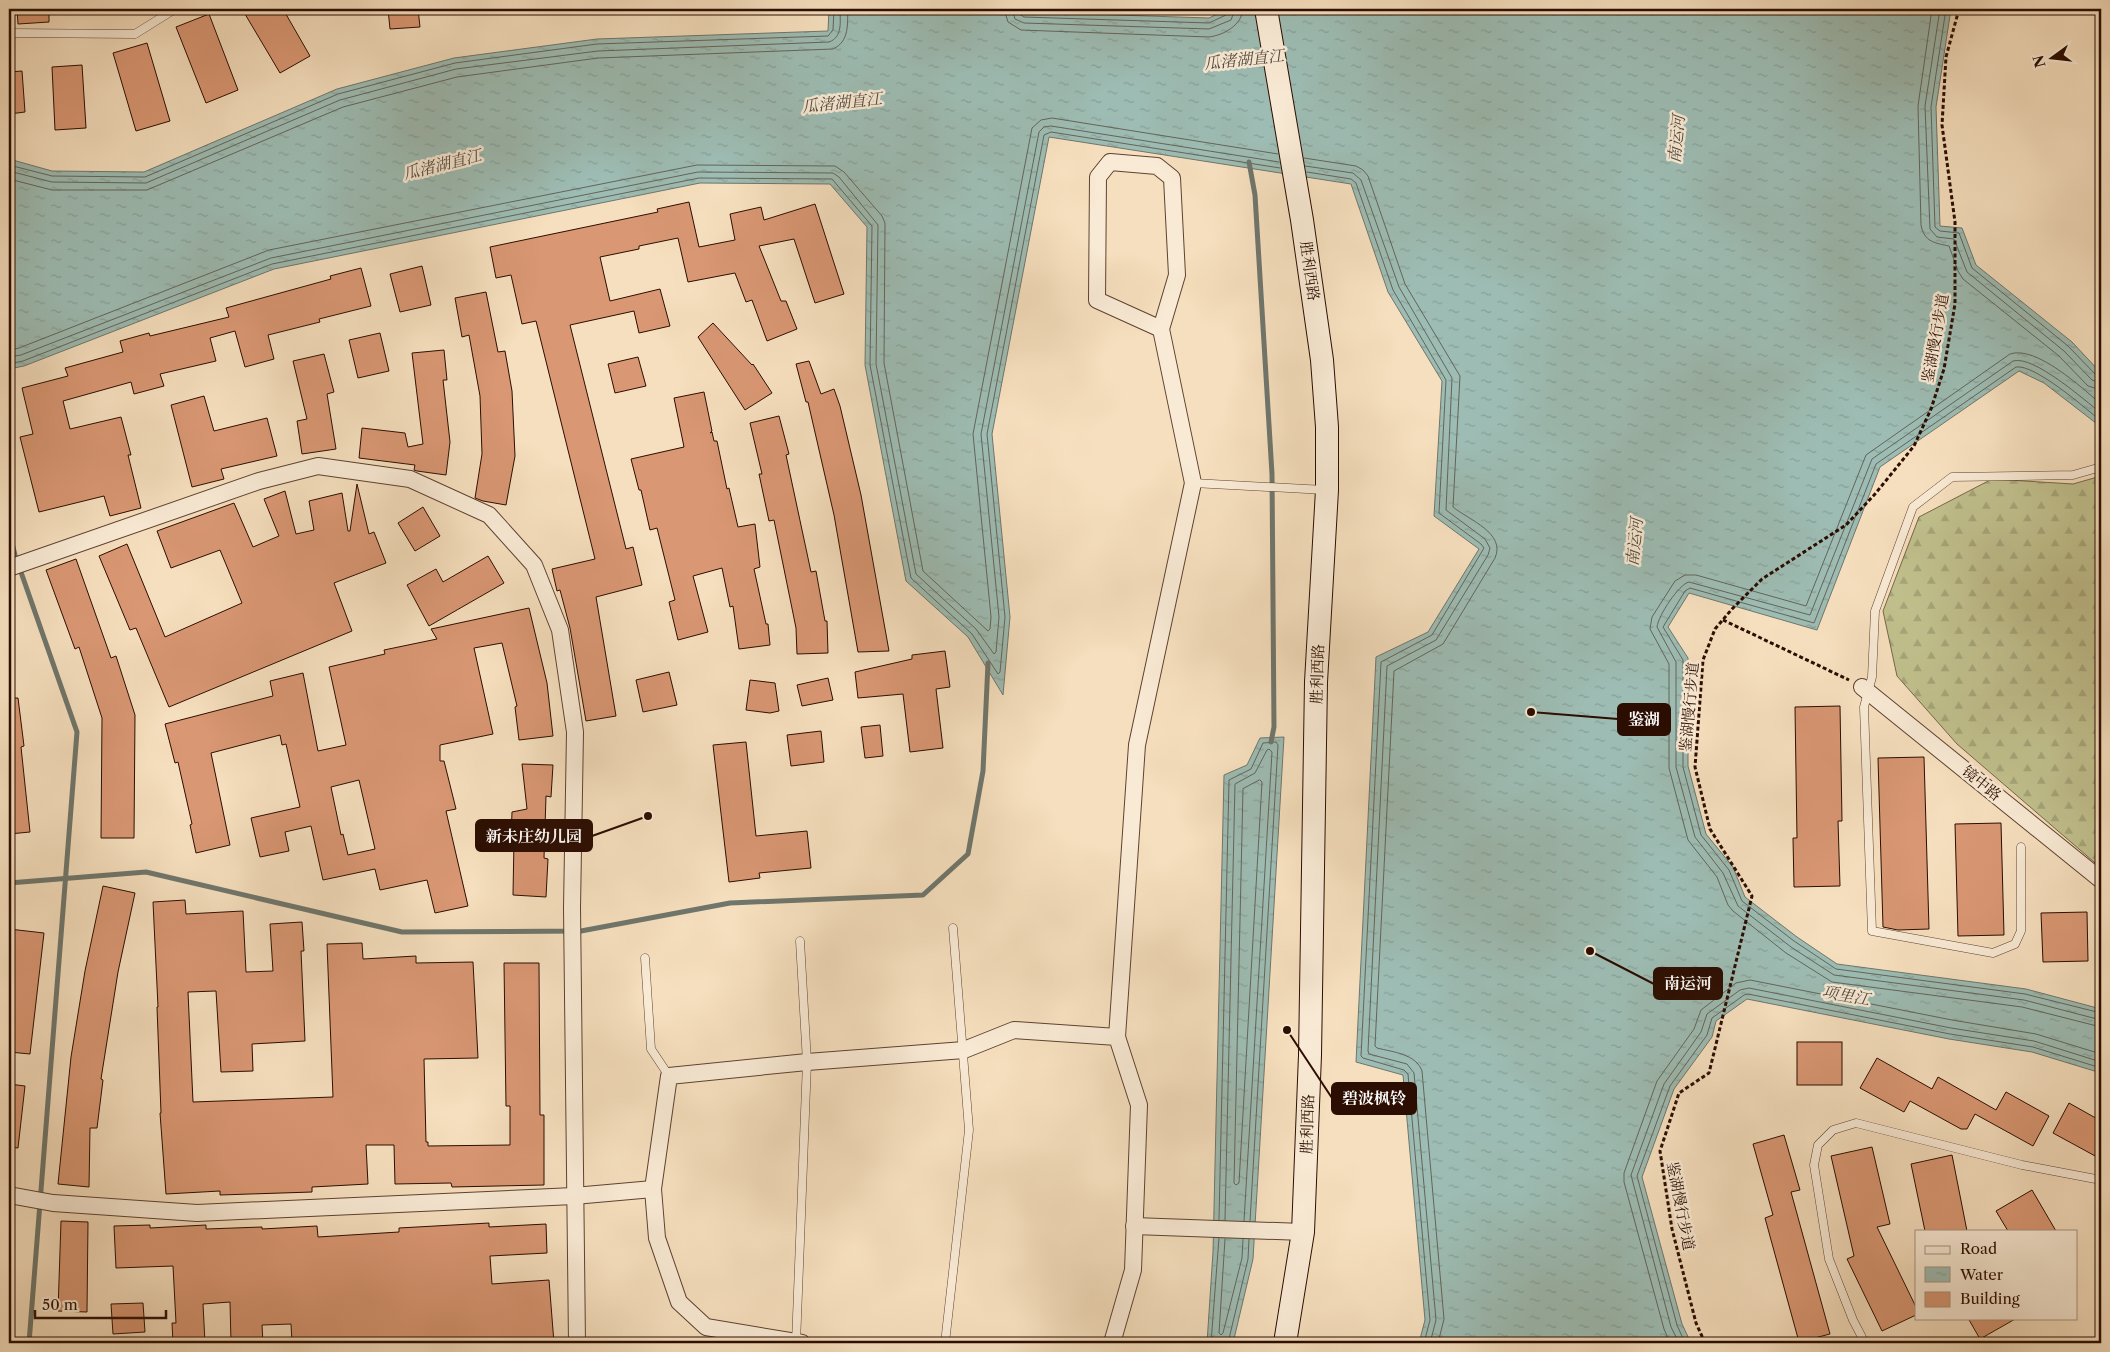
<svg xmlns="http://www.w3.org/2000/svg" width="2110" height="1352" viewBox="0 0 2110 1352" font-family="'Libre Caslon Text','Noto Serif SC',serif">
<style>
.forest{fill:url(#forest-firs);stroke:#766748}
.water{fill:url(#water-ripples);stroke:#6f766c}
.lines{fill:none;stroke-linecap:round;stroke-linejoin:round}
.shore{stroke:#64645a;stroke-width:1}
.stream{stroke:#6f766c;stroke-width:5}
.building{fill:#d99773;stroke:#2b0d01;fill-rule:evenodd}
.lane-casing{stroke:#5e4230;stroke-width:9}
.street-casing{stroke:#5e4230;stroke-width:18}
.secondary-casing{stroke:#2b0d01;stroke-width:24}
.path{stroke:#2b0d01;stroke-width:3;stroke-dasharray:4 2.5;stroke-linecap:butt}
.lane{stroke:#f9ead5;stroke-width:8}
.street{stroke:#f9ead5;stroke-width:16}
.secondary{stroke:#f9ead5;stroke-width:22}
.labels{text-anchor:middle;dominant-baseline:central;stroke-width:5;stroke-linejoin:round;paint-order:stroke}
.street-label{font-size:15px;fill:#2b0d01;stroke:#f9ead5}
.water-label{font-size:16px;font-style:italic;fill:#534a3f;stroke:#f9ead5}
.leader{fill:none;stroke:#2b0d01;stroke-width:2}
.callout-dot{fill:#2b0d01;stroke:#f9ead5;stroke-width:2}
.callout{fill:#2b0d01;stroke:#2b0d01;stroke-width:2}
.callout-label{font-size:16px;text-anchor:middle;font-weight:bold;fill:#fff}
</style>
<defs>
<pattern id="forest-firs" width="22" height="20" patternUnits="userSpaceOnUse" patternTransform="scale(1.25)"><rect width="22" height="20" fill="#c1c18e"/><path d="M5 1l3.5 6h-7zM16 11l3.5 6h-7z" fill="#a6a579"/></pattern>
<pattern id="water-ripples" width="26" height="14" patternUnits="userSpaceOnUse" patternTransform="scale(1.25)"><rect width="26" height="14" fill="#9dbcb3"/><path d="M2 4q2-2 4 0t4 0M15 11q2-2 4 0t4 0" fill="none" stroke="#87a098"/></pattern>
</defs>
<rect width="100%" height="100%" fill="#f6dfbe"/>
<filter id="stains"><feTurbulence type="fractalNoise" baseFrequency=".004" numOctaves="4"/><feColorMatrix values="0 0 0 0 .2 0 0 0 0 .09 0 0 0 0 .02 0 0 0 .5 -.17"/></filter>
<radialGradient id="worn" r=".72"><stop offset=".6" stop-color="#630" stop-opacity="0"/><stop offset="1" stop-color="#630" stop-opacity=".3"/></radialGradient>
<polygon class="forest" points="2101,476 2101,868 1957,744 1897,676 1883,611 1919,517 1992,479 2073,484"/>
<g class="water">
<polygon points="829,9 1023,9 1024,12 1209,18 1228,9 1951,9 1936,107 1940,226 1962,228 1976,265 2072,342 2101,373 2101,427 2044,383 2019,371 1880,467 1817,630 1689,593 1668,627 1688,658 1688,766 1706,834 1733,867 1745,897 1797,937 1837,964 2026,989 2101,1009 2101,1073 2032,1052 1949,1039 1747,999 1716,1021 1712,1037 1674,1089 1642,1177 1682,1324 1691,1343 1419,1343 1425,1320 1403,1075 1356,1062 1376,657 1428,632 1479,549 1434,516 1442,381 1388,292 1351,184 1049,137 992,434 1010,617 1003,695 968,637 906,581 865,365 867,227 830,184 700,183 274,269 24,366 9,369 9,159 52,171 144,172 337,89 454,58 597,39 828,31"/>
<polygon points="1284,737 1253,1259 1233,1343 1207,1343 1213,1252 1224,775 1247,765 1260,738"/>
</g>
<g class="lines">
<g class="shore">
<path d="M 1004,9 L 1008,22 L 1021,30 L 1209,37 C 1224,35 1242,25 1243,9"/>
<polyline points="1012,9 1015,19 1024,23 1209,29 1231,20 1235,9"/>
<polyline points="1018,9 1019,14 1024,17 1209,23 1226,15 1229,9"/>
<path d="M 1932,9 L 1918,106 L 1921,225 C 1924,242 1935,243 1949,246 L 1958,271 L 1963,279 L 2059,356 L 2088,386 L 2101,390"/>
<polyline points="1940,9 1925,106 1930,229 1937,237 1954,239 1967,272 2064,351 2092,380 2101,383"/>
<polyline points="1946,9 1931,107 1935,227 1940,231 1959,233 1972,268 2068,346 2096,375 2101,376"/>
<path d="M 1304,158 L 1356,166 L 1363,170 L 1368,176 L 1405,284 L 1460,376 L 1453,507 C 1469,520 1506,533 1495,558 L 1443,644 L 1394,671 L 1375,1046 L 1377,1048 C 1393,1052 1416,1054 1422,1071 L 1444,1319 L 1438,1343"/>
<polyline points="9,165 52,176 145,177 338,94 455,63 597,44 828,36 833,30 834,9"/>
<polyline points="1305,166 1353,173 1361,180 1399,287 1452,378 1446,510 1485,539 1490,548 1488,555 1436,640 1387,666 1368,1051 1369,1054 1407,1064 1414,1073 1436,1320 1430,1343"/>
<path d="M 9,171 L 52,182 L 146,183 L 340,100 L 456,69 L 598,51 L 829,42 C 843,37 840,21 840,9"/>
<polyline points="1307,172 1351,179 1356,183 1393,290 1446,380 1439,513 1481,544 1484,548 1432,635 1381,662 1361,1056 1363,1058 1404,1070 1408,1074 1430,1320 1424,1343"/>
<path d="M 9,179 L 52,190 L 147,190 L 343,107 L 457,77 L 598,58 L 833,49 C 850,41 847,24 848,9"/>
<polyline points="9,350 19,348 269,250 697,165 835,166 844,172 882,216 885,223 884,363 923,571 988,631 990,629 991,617 973,434 1032,128 1041,120 1052,118 1278,154"/>
<polyline points="9,357 21,355 271,258 698,172 833,173 839,177 878,225 876,364 916,574 976,629 994,654 996,652 999,617 981,434 1039,132 1044,127 1051,126 1279,162"/>
<polyline points="9,364 23,361 272,264 699,178 832,179 872,226 870,365 911,578 972,634 998,674 1000,672 1005,617 987,434 1044,135 1051,132 1280,168"/>
<path d="M 2101,404 C 2082,388 2036,345 2010,354 L 1866,455 L 1806,606 L 1696,575 L 1685,575 L 1675,581 L 1652,617 L 1650,629 L 1669,664 L 1669,768 L 1688,840 L 1717,877 L 1728,905 L 1733,911 L 1786,953 L 1832,982 L 2022,1007 L 2101,1027"/>
<path d="M 2101,413 C 2084,400 2034,355 2013,361 L 1872,459 L 1810,615 L 1689,582 C 1679,584 1658,616 1657,627 L 1676,662 L 1676,767 L 1695,837 L 1723,873 L 1738,906 L 1791,947 L 1834,975 L 2024,1000 L 2101,1020"/>
<path d="M 2101,421 C 2085,408 2035,364 2016,367 L 1876,464 L 1814,623 L 1690,588 L 1685,591 L 1663,627 L 1683,660 L 1683,767 L 1701,835 L 1729,870 L 1742,901 L 1794,941 L 1836,969 L 2025,994 L 2101,1013"/>
<polygon points="1260,780 1262,782 1239,1183 1236,1185 1234,1183 1243,789"/>
<polyline points="1219,1220 1229,780 1251,769 1263,743 1276,742 1278,745 1250,1221"/>
<polyline points="1225,1220 1235,784 1255,773 1267,750 1269,749 1272,752 1244,1221"/>
<polyline points="1225,1239 1219,1333 1221,1335 1223,1333 1242,1258 1243,1239"/>
<polyline points="1211,1343 1219,1238"/>
<polyline points="1228,1343 1248,1259 1249,1239"/>
<polyline points="1670,1343 1664,1329 1624,1182 1624,1173 1657,1081 1694,1029 1701,1010 1736,983 1750,980 1952,1020 2036,1034 2101,1054"/>
<polyline points="1679,1343 1671,1327 1631,1175 1664,1084 1701,1032 1707,1014 1740,990 1749,988 1951,1028 2034,1041 2101,1062"/>
<polyline points="1685,1343 1677,1325 1637,1176 1670,1086 1707,1035 1712,1018 1744,995 1748,994 1950,1034 2033,1047 2101,1068"/>
</g>
<g class="stream">
<polyline points="1249,162 1255,195 1272,474 1274,727 1271,742"/>
<polyline points="9,532 15,555 77,732 29,1343"/>
<polyline points="9,883 146,872 402,932 581,931 730,903 923,895 968,854 983,771 988,663"/>
</g>
</g>
<g class="building">
<polygon points="17,9 49,9 49,22 18,24"/>
<polygon points="242,9 283,9 310,56 280,73"/>
<polygon points="388,9 418,9 420,27 390,29"/>
<polygon points="209,14 238,90 206,103 176,27"/>
<polygon points="147,43 170,121 136,131 113,53"/>
<polygon points="82,65 86,128 55,130 52,67"/>
<polygon points="22,71 25,112 9,114 9,72"/>
<polygon points="689,202 699,247 735,240 730,214 761,207 764,220 815,204 844,294 815,303 794,239 759,246 781,301 786,301 797,329 767,341 752,300 746,302 735,273 688,282 678,238 639,246 639,249 600,257 610,301 660,289 670,326 639,333 634,311 570,325 626,549 633,547 642,585 596,597 616,716 586,721 570,628 560,590 557,591 552,569 595,559 536,321 522,324 511,275 496,278 490,247 658,212 657,209"/>
<polygon points="422,266 431,305 400,312 390,274"/>
<polygon points="361,268 371,306 319,319 320,322 268,335 274,359 245,367 235,331 210,338 216,361 160,374 164,386 134,394 131,382 63,401 70,429 121,417 131,455 128,455 141,508 110,516 104,496 39,512 20,437 33,434 22,388 68,376 65,368 123,352 120,341 149,333 150,336 229,317 226,308 331,279 330,276"/>
<polygon points="486,292 498,352 505,351 512,391 515,456 506,505 483,501 475,498 482,454 480,396 469,335 462,337 455,298"/>
<polygon points="713,323 752,365 753,364 772,393 745,410 698,337"/>
<polygon points="380,333 389,371 358,378 349,340"/>
<polygon points="444,350 447,380 443,380 450,442 446,475 417,471 414,470 415,465 359,458 362,428 405,433 408,447 423,444 412,353"/>
<polygon points="324,354 334,392 327,394 336,449 302,454 297,421 307,419 293,361"/>
<polygon points="638,357 646,386 615,393 608,364"/>
<polygon points="809,361 821,394 834,389 840,406 861,495 889,651 858,652 834,515 808,402 806,402 796,364"/>
<polygon points="704,392 712,431 710,433 712,432 714,441 717,441 727,489 729,488 738,527 755,524 760,567 754,569 766,624 768,624 770,645 739,649 733,606 730,607 722,568 693,576 708,632 678,640 669,602 675,600 657,528 650,530 641,490 639,490 631,459 684,447 674,398"/>
<polygon points="204,396 214,431 267,418 277,456 221,469 224,479 192,487 171,405"/>
<polygon points="779,416 789,454 786,455 811,572 816,571 825,621 827,621 828,653 797,654 796,628 774,520 769,521 759,474 762,474 750,423"/>
<polygon points="357,484 369,534 374,532 386,563 334,583 352,631 169,707 136,628 130,630 99,556 127,544 165,637 242,603 220,550 171,568 157,531 234,503 253,547 279,536 264,499 285,491 296,534 314,530 309,501 342,493 348,531 350,531"/>
<polygon points="423,507 440,536 415,551 398,523"/>
<polygon points="488,556 504,583 429,626 407,585 436,569 443,582"/>
<polygon points="76,559 111,658 116,656 135,715 134,838 101,838 102,718 79,647 75,649 46,570"/>
<path d="M 529,608 L 547,683 L 553,736 L 519,740 L 515,707 L 517,706 L 502,643 L 474,648 L 493,734 L 440,745 L 440,761 L 444,761 L 456,809 L 446,811 L 468,906 L 435,913 L 427,880 L 380,890 L 375,869 L 323,880 L 311,826 L 285,832 L 289,851 L 260,857 L 251,818 L 300,807 L 286,744 L 282,745 L 280,735 L 211,753 L 230,845 L 196,853 L 190,825 L 192,824 L 178,762 L 175,763 L 165,724 L 273,696 L 270,681 L 303,673 L 318,751 L 346,745 L 329,667 L 385,654 L 384,650 L 437,639 L 431,629 ZM 359,780 L 375,849 L 348,855 L 343,834 L 341,835 L 331,787 Z"/>
<polygon points="945,651 950,687 936,689 943,748 910,752 903,694 858,698 855,672 912,659 912,655"/>
<polygon points="669,672 677,705 643,712 636,680"/>
<polygon points="828,678 833,700 802,706 797,685"/>
<polygon points="750,680 775,683 779,711 770,713 746,710"/>
<polygon points="9,698 18,698 24,746 21,747 30,832 9,834"/>
<polygon points="1840,706 1842,821 1838,821 1840,886 1794,887 1793,838 1797,838 1795,707"/>
<polygon points="880,725 883,756 865,758 861,727"/>
<polygon points="821,731 824,762 791,766 787,735"/>
<polygon points="746,742 756,836 807,831 811,868 759,873 760,878 729,882 713,745"/>
<polygon points="1924,757 1929,929 1898,930 1883,927 1878,758"/>
<polygon points="522,764 553,765 551,797 546,796 544,858 548,859 546,897 513,895 514,839 511,839 512,812 527,809"/>
<polygon points="2001,823 2004,935 1958,936 1955,824"/>
<polygon points="103,886 135,893 118,972 101,1079 103,1080 97,1128 90,1128 89,1187 58,1184 71,1057 85,971"/>
<polygon points="185,900 186,914 243,911 246,972 273,971 270,924 302,922 304,951 301,951 305,1041 252,1044 253,1071 221,1072 216,991 188,992 193,1102 333,1097 327,944 362,943 363,959 416,956 416,963 473,962 478,1058 424,1059 426,1142 428,1142 428,1146 510,1145 510,1106 506,1106 504,963 539,963 540,1115 544,1115 544,1185 452,1187 451,1183 395,1184 394,1145 366,1145 368,1184 312,1187 312,1192 220,1195 220,1191 166,1194 160,1113 161,1113 157,1007 158,1007 153,902"/>
<polygon points="2087,912 2088,961 2043,962 2041,913"/>
<polygon points="9,929 44,933 30,1054 9,1052"/>
<rect x="1797" y="1042" width="45" height="43"/>
<polygon points="1877,1058 1932,1089 1938,1077 1996,1110 2006,1092 2049,1116 2033,1146 1975,1114 1967,1129 1961,1129 1910,1101 1904,1112 1860,1088"/>
<polygon points="9,1084 25,1086 18,1148 9,1147"/>
<polygon points="2069,1103 2101,1121 2101,1149 2097,1157 2053,1133"/>
<polygon points="1784,1135 1800,1190 1791,1192 1830,1334 1799,1342 1765,1218 1773,1215 1753,1144"/>
<polygon points="1872,1147 1890,1224 1877,1227 1916,1307 1916,1315 1882,1331 1847,1259 1854,1256 1831,1156"/>
<polygon points="1952,1155 1967,1231 1925,1231 1911,1164"/>
<polygon points="2032,1190 2056,1231 2008,1231 1996,1211"/>
<polygon points="61,1221 88,1222 87,1312 58,1311"/>
<polygon points="489,1223 489,1227 546,1224 547,1253 490,1256 492,1284 549,1280 554,1343 520,1343 520,1340 472,1343 292,1343 291,1324 262,1325 263,1343 231,1343 230,1302 203,1304 205,1343 173,1343 172,1323 176,1323 173,1266 116,1268 114,1226 150,1225 150,1228 206,1225 206,1229 262,1227 262,1229 317,1226 318,1237 399,1232 399,1228"/>
<polygon points="143,1303 145,1332 113,1334 111,1304"/>
<polygon points="1968,1318 2017,1318 1980,1339"/>
</g>
<g class="lines">
<g class="lane-casing">
<g id="lane">
<polyline points="9,33 135,34 175,9"/>
<polyline points="1193,483 1325,490"/>
<polyline points="2021,847 2021,931 2015,944 1993,953 1872,931 1864,707 1872,677 1875,611 1913,507 1952,477 2073,475 2101,467"/>
<polyline points="645,958 651,1049 669,1076"/>
<polyline points="796,1343 807,1062 800,941"/>
<polyline points="945,1343 969,1130 953,928"/>
<polyline points="1865,1343 1853,1320 1829,1259 1814,1165 1818,1145 1833,1130 1856,1123 2022,1165 2101,1180"/>
</g>
</g>
<g class="street-casing">
<g id="street">
<polyline points="9,568 259,481 318,466 410,479 489,515 534,565 560,630 575,732 572,908 577,1343"/>
<polyline points="1862,687 2101,880"/>
<polyline points="1117,1037 1137,745 1193,483 1161,329 1177,275 1172,178 1157,166 1110,162 1098,177 1097,300 1161,329"/>
<polyline points="9,1195 53,1203 197,1213 574,1196 653,1189"/>
<polyline points="1134,1226 1303,1232"/>
<polyline points="802,1343 706,1327 679,1302 657,1238 653,1189 669,1076 807,1062 964,1050 1014,1030 1117,1037 1139,1105 1133,1270 1112,1343"/>
</g>
</g>
<g class="secondary-casing">
<polyline id="secondary" points="1266,9 1302,220 1322,360 1327,427 1327,490 1316,682 1310,1055 1303,1232 1285,1343"/>
</g>
<g class="path">
<polyline points="1723,620 1849,680"/>
<polyline points="1705,1343 1696,1323 1672,1229 1660,1151 1679,1093 1709,1073 1752,896 1710,829 1695,767 1703,660 1715,629 1732,609 1762,579 1846,525 1875,494 1914,446 1931,409 1944,369 1955,304 1955,222 1942,125 1946,57 1959,9"/>
</g>
<use href="#lane" class="lane"/>
<use href="#street" class="street"/>
<use href="#secondary" class="secondary"/>
</g>
<g class="labels">
<g class="street-label">
<text transform="translate(1310 271) rotate(82)">胜利西路</text>
<text transform="translate(1935 338) rotate(-80)">鉴湖慢行步道</text>
<text transform="translate(1317 674) rotate(-88)">胜利西路</text>
<text transform="translate(1689 707) rotate(-85)">鉴湖慢行步道</text>
<text transform="translate(1982 783) rotate(39)">镜中路</text>
<text transform="translate(1307 1124) rotate(-88)">胜利西路</text>
<text transform="translate(1681 1206) rotate(79)">鉴湖慢行步道</text>
</g>
<g class="water-label">
<text transform="translate(1244 59) rotate(-6)">瓜渚湖直江</text>
<text transform="translate(842 102) rotate(-6)">瓜渚湖直江</text>
<text transform="translate(1676 139) rotate(-84)">南运河</text>
<text transform="translate(442 164) rotate(-14)">瓜渚湖直江</text>
<text transform="translate(1634 542) rotate(-84)">南运河</text>
<text transform="translate(1846 995) rotate(10)">项里江</text>
</g>
</g>
<path class="leader" d="M1531 712L1618 719M648 816L592 836M1590 951L1654 984M1287 1030L1332 1098"/>
<g class="callout-dot">
<circle cx="1531" cy="712" r="5"/>
<circle cx="648" cy="816" r="5"/>
<circle cx="1590" cy="951" r="5"/>
<circle cx="1287" cy="1030" r="5"/>
</g>
<g class="callout">
<rect x="1618" y="704" width="52" height="31" rx="5"/>
<rect x="476" y="820" width="116" height="31" rx="5"/>
<rect x="1654" y="968" width="68" height="31" rx="5"/>
<rect x="1332" y="1083" width="84" height="31" rx="5"/>
</g>
<g class="callout-label">
<text x="1644" y="725">鉴湖</text>
<text x="534" y="842">新未庄幼儿园</text>
<text x="1688" y="989">南运河</text>
<text x="1374" y="1104">碧波枫铃</text>
</g>
<rect width="2110" height="1352" fill="none" stroke="#f6dfbe" stroke-width="30"/>
<rect x="10" y="10" width="2090" height="1332" fill="none" stroke="#2b0d01" stroke-width="2.5"/>
<rect x="15" y="15" width="2080" height="1322" fill="none" stroke="#2b0d01"/>
<rect x="1915" y="1230" width="162" height="90" fill="#f9ead5" stroke="#a79280"/>
<rect x="1925" y="1246" width="25" height="8" fill="#f9ead5" stroke="#a79280"/>
<text x="1960" y="1254" font-size="15" fill="#2b0d01">Road</text>
<rect x="1925" y="1267" width="25" height="15" fill="url(#water-ripples)" stroke="#a79280"/>
<text x="1960" y="1280" font-size="15" fill="#2b0d01">Water</text>
<rect x="1925" y="1292" width="25" height="15" fill="#d99773" stroke="#a79280"/>
<text x="1960" y="1304" font-size="15" fill="#2b0d01">Building</text>
<g transform="translate(2052 58) rotate(255)" stroke="#f9ead5" stroke-width="4" paint-order="stroke">
<path d="M0-4L9 19L0 12L-9 19Z" fill="#2b0d01"/>
<text y="-8" font-size="14" font-weight="bold" text-anchor="middle" fill="#2b0d01">N</text>
</g>
<path d="M35 1310v8h131v-8" fill="none" stroke="#2b0d01" stroke-width="2.5"/>
<text x="42" y="1310" font-size="15" fill="#2b0d01" stroke="#f9ead5" stroke-width="4" paint-order="stroke">50 m</text>
<rect width="100%" height="100%" filter="url(#stains)"/>
<rect width="100%" height="100%" fill="url(#worn)"/>
</svg>
